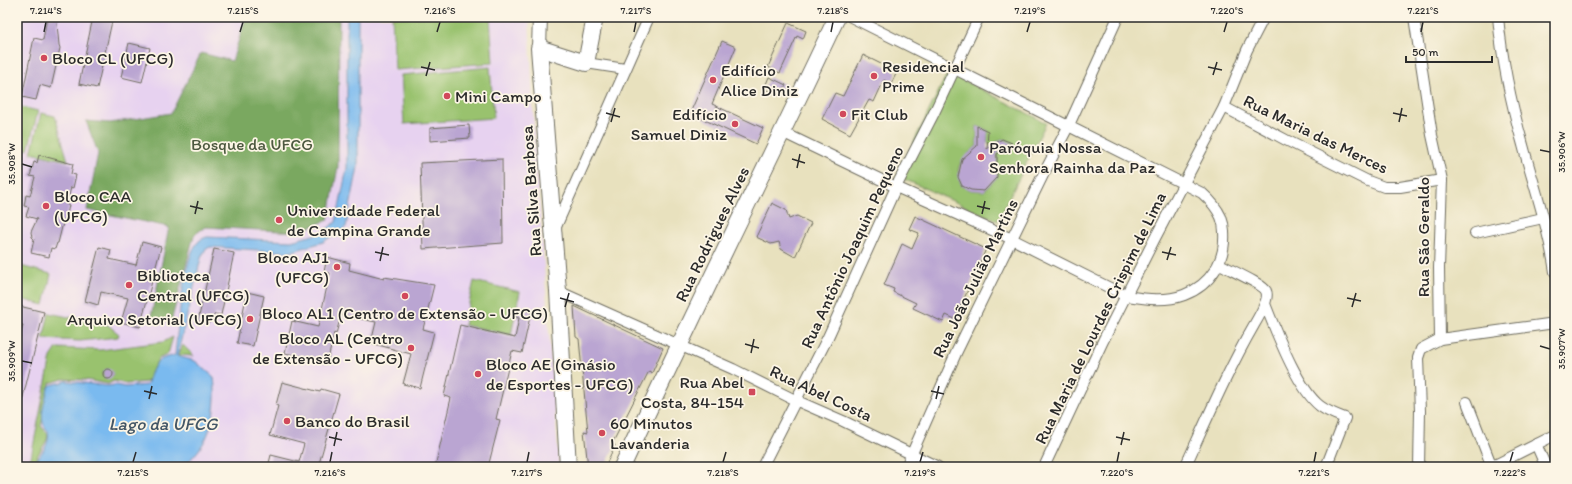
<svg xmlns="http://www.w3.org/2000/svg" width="1572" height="484" viewBox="0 0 1572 484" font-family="Itim,sans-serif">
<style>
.built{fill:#e7d2f0}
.green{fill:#99c26e;stroke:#62764c;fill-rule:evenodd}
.forest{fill:#7aa861;stroke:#526a46}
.water{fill:#7abaef;stroke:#52728d}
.building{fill:#baa5d2}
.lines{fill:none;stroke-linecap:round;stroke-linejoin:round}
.minor-casing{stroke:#6d6b5e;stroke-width:12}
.secondary-casing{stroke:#6d6b5e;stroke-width:16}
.primary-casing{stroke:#6d6b5e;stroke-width:18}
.minor{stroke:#fff;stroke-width:10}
.secondary{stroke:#fff;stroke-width:14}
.primary{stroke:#fff;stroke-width:16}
.ticks{fill:none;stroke:#2b2b2b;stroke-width:1.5}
.poi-dot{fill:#d1495b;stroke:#fcf5e5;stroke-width:1.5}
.labels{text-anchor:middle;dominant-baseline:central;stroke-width:3.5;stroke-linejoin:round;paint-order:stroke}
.poi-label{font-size:17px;fill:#2b2b2b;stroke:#fcf5e5;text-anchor:start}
.street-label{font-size:17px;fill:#2b2b2b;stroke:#fcf5e5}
.park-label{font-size:17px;fill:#4c583f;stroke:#fcf5e5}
.water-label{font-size:18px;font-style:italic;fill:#435666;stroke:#fcf5e5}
.neatline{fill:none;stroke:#2b2b2b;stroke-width:1.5}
.ticks-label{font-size:10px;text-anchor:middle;fill:#2b2b2b}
</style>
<rect width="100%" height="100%" fill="#fcf5e5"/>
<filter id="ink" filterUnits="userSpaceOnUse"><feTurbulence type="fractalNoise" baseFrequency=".025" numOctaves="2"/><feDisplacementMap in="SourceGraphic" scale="8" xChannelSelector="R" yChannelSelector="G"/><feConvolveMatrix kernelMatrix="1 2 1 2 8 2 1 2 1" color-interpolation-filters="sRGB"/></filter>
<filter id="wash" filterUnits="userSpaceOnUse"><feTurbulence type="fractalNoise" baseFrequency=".012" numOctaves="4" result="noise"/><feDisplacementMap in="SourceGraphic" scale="16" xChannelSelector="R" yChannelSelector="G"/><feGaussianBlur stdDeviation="0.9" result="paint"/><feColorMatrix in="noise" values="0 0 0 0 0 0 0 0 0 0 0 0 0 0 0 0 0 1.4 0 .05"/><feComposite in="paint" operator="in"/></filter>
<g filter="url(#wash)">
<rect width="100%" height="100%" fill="#e8e1be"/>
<polygon class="built" points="17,17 529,17 534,131 559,467 17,467"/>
<g class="green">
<polygon points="392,17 490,17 493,63 395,70"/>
<polygon points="490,67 494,118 404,124 401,75"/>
<path d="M 948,72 L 1046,123 L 998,221 L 897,176 ZM 977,126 L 988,131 L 987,142 L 992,145 L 1002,139 L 1012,143 L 997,154 L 997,177 L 984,191 L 971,190 L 962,186 C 953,166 962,159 977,146 Z"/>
<polygon points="17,106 38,111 28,150 17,147"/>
<polygon points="41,113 55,116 68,161 31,153"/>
<polygon points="17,265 51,274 44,305 17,298"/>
<polygon points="474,281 520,292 511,335 464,325"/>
<polygon points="49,313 108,325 119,334 118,337 80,341 43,339"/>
<path d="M 173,337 L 168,354 L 158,359 L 147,382 L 126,384 L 114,381 L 108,384 L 86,380 L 63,379 L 50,383 L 41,426 L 48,434 L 47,440 L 38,455 L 34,467 L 29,467 L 51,357 L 57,348 L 100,350 L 163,342 ZM 108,369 L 112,372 L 113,375 L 110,379 L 106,379 L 102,374 L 105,370 Z"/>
<polygon points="183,345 194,356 178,355"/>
</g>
<polygon class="forest" points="246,17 339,17 338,167 328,220 298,232 205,227 194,235 171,322 151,317 169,227 87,210 98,153 86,121 110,123 171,113 201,53 232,61"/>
<path class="water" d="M 347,17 L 358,17 L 358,167 L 346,227 L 323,242 L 290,252 L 210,247 L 205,250 L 201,258 L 177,356 L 195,361 L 214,377 C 217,402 214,431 198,451 C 193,457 188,462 183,467 L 34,467 C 38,453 51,447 48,431 C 37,421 45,402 48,388 L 51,385 L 67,381 L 107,386 L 115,385 L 125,387 L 147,385 C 150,377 153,363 162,359 C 166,357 170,357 175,355 C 178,331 182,257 199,241 C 201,239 204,238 207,237 L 291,241 L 321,233 L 336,222 L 347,168 Z"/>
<g id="blocks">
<g class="building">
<polygon points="47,17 59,17 57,24 59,45 60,48 51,88 40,85 36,100 22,97 34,38 43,40"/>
<polygon points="93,17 113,17 97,88 79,84"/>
<polygon points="788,23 806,31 803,39 797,36 780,73 768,67"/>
<polygon points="722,41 736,47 712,104 763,128 756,144 690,113"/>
<polygon points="129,43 150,48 142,82 121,77"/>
<polygon points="863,55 897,72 891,84 884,80 874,102 869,100 850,134 822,119 835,93 843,96"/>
<polygon points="769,77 786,85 781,96 764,89"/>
<polygon points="469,125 470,138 430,141 430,128"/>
<polygon points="977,126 988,131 987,149 1002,139 1012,143 997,154 997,177 984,191 971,190 962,186 958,177 962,159 977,146"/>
<polygon points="39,155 73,164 71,174 76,175 73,188 71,187 67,205 69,205 66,220 64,219 58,243 57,243 55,249 51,248 49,257 31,253 34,239 32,237 31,232 37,219 26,216 29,207 24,206 26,195 30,196 35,177 30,176 34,162 37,163"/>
<polygon points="502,159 503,243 423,249 420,163"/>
<polygon points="772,203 786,210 789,219 797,216 811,223 795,257 781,249 779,242 771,244 756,237"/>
<polygon points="915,216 986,249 955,319 946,315 943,322 913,308 916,303 893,292 894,289 884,285 902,244 912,249 919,233 909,229"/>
<polygon points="142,242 161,247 140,327 121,322 128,298 101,292 98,305 85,301 99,247 111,250 109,259 136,265"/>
<polygon points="214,249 234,253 221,315 215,314 209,323 198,321"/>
<polygon points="327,257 350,263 349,270 384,279 384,277 434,285 423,329 434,332 420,388 403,384 411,354 371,343 376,322 341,315 336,334 334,333 327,364 309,360 310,358 285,353 292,321 318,327 330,273 324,272"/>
<polygon points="247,292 264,296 253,346 237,343"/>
<polygon points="19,306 44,312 20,409 17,409 17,349 23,325 17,323"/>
<polygon points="574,306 663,348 652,373 649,371 612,444 615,445 605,467 588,467 584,431 588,432 579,339 576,337"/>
<polygon points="518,308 531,312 522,353 512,351 496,419 500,420 488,467 435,467 451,398 444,396 460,325 515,338 519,318 515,317"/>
<circle cx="108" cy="374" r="5"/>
<polygon points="282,382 320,392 321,389 339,394 318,467 268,467 271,455 299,462 304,444 270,435 278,406 276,405"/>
</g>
</g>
</g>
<g filter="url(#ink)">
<use href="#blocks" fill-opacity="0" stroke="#6d6b5e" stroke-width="1"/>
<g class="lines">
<g class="minor-casing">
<g id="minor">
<polyline points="1414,17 1432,135 1442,180 1439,268 1440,339"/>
<path d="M 1498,17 C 1502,60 1511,103 1523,145 C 1534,187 1549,229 1555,272"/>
<polyline points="586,63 625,69"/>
<polyline points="1224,107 1286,140 1368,181 1384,187 1400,187 1442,180"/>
<path d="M 782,132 L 896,187 L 1012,239 L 1126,296 C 1146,299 1165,302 1184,295 C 1211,285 1226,260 1224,232 C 1224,228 1223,222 1221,217 C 1217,208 1210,200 1202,193 L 851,17"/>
<polyline points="555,229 649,17"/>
<polyline points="1475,233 1543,218"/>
<polyline points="558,291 733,369 795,400 843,421 938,467"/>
<path d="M 1265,304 C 1276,331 1297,388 1320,406 C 1328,412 1337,415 1345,418 L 1326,467"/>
<polyline points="1467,402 1492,467"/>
<polyline points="1536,444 1546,467"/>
<polyline points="762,467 828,337 896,187 934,113 979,17"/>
<polyline points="906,467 957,351 1043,175 1069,125 1118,17"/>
<polyline points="1044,467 1103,341 1154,240 1224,107 1247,50 1264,17"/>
<path d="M 1185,467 C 1207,419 1228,370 1254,325 C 1258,318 1270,299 1266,291 C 1263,284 1228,269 1220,264"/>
<polyline points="1419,467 1420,411 1418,358 1421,349 1440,339 1555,323"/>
<polyline points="1491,467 1555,435"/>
</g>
</g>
<g class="secondary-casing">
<polyline id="secondary" points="539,48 540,17"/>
</g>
<g class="primary-casing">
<g id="primary">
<polyline points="568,467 558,291 539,48 586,63 595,17"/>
<path d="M 622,467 C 692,316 766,167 837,17"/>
</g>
</g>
<use href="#minor" class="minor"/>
<use href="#secondary" class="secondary"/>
<use href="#primary" class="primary"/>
</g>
</g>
<path class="ticks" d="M 44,32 L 46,22M 240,32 L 243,22M 437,32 L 440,22M 634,32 L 636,22M 831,32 L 833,22M 1027,32 L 1030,22M 1224,32 L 1227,22M 1421,32 L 1423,22M 421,67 L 435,70M 1208,67 L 1222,70M 1213,75 L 1217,62M 426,76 L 430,62M 606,113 L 620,117M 1393,113 L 1407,116M 611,122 L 615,108M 1399,122 L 1402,108M 1540,150 L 1550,152M 792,159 L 805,163M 22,164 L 32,167M 797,168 L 800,154M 190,206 L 203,209M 977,206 L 990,209M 195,214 L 198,201M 982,214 L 985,201M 375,252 L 389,255M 1162,252 L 1176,255M 1167,260 L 1171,247M 380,261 L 383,247M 560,298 L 574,302M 1347,298 L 1361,301M 565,307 L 569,293M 1352,307 L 1356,293M 745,344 L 759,348M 1540,346 L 1550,349M 751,353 L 754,339M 22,361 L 32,363M 144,391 L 157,394M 931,391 L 944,394M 149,399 L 152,386M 936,399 L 939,386M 329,437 L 342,440M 1116,437 L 1130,440M 1121,445 L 1124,432M 334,446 L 337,432M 133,462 L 136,452M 330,462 L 332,452M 527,462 L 529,452M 723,462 L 726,452M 920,462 L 923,452M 1117,462 L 1119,452M 1314,462 L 1316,452M 1510,462 L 1513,452"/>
<g class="poi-dot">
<circle cx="44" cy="58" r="4"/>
<circle cx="874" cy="76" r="4"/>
<circle cx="713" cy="80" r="4"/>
<circle cx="447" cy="96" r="4"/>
<circle cx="843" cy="114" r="4"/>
<circle cx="735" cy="124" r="4"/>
<circle cx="981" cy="157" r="4"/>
<circle cx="46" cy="206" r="4"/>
<circle cx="279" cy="220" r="4"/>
<circle cx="337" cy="267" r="4"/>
<circle cx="129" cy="285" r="4"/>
<circle cx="405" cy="296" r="4"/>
<circle cx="250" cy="319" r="4"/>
<circle cx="411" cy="348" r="4"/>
<circle cx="478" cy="374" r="4"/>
<rect x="748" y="388" width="8" height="8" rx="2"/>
<circle cx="287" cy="421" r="4"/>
<circle cx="602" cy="433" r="4"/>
</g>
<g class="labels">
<g class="poi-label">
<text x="52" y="58">Bloco CL (UFCG)</text>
<text x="882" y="66">Residencial<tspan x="882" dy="20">Prime</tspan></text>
<text x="721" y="70">Edifício<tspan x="721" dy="20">Alice Diniz</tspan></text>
<text x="455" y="96">Mini Campo</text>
<text x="727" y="114" text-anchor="end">Edifício<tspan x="727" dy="20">Samuel Diniz</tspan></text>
<text x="851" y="114">Fit Club</text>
<text x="989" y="147">Paróquia Nossa<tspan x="989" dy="20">Senhora Rainha da Paz</tspan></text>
<text x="54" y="196">Bloco CAA<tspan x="54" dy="20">(UFCG)</tspan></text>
<text x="287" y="210">Universidade Federal<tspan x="287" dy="20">de Campina Grande</tspan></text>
<text x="329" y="257" text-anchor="end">Bloco AJ1<tspan x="329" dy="20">(UFCG)</tspan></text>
<text x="137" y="275">Biblioteca<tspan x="137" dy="20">Central (UFCG)</tspan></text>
<text x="405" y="313" text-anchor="middle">Bloco AL1 (Centro de Extensão - UFCG)</text>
<text x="242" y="319" text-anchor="end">Arquivo Setorial (UFCG)</text>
<text x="403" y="338" text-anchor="end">Bloco AL (Centro<tspan x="403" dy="20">de Extensão - UFCG)</tspan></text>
<text x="486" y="364">Bloco AE (Ginásio<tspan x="486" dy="20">de Esportes - UFCG)</tspan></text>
<text x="744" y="382" text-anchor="end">Rua Abel<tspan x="744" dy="20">Costa, 84-154</tspan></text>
<text x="295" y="421">Banco do Brasil</text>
<text x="610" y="423">60 Minutos<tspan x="610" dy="20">Lavanderia</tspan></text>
</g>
<g class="street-label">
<text transform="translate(1316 134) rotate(26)">Rua Maria das Merces</text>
<text transform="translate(531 191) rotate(-94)">Rua Silva Barbosa</text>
<text transform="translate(712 234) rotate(-64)">Rua Rodrigues Alves</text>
<text transform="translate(1423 237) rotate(-90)">Rua São Geraldo</text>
<text transform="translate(852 247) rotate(-65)">Rua Antônio Joaquim Pequeno</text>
<text transform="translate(975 278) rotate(-64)">Rua João Julião Martins</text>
<text transform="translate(1100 318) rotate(-64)">Rua Maria de Lourdes Crispim de Lima</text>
<text transform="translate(821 393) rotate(25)">Rua Abel Costa</text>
</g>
<g class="park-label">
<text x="252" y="144">Bosque da UFCG</text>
</g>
<g class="water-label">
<text x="163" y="424">Lago da UFCG</text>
</g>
</g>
<rect width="1572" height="484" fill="none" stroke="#fcf5e5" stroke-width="44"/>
<path d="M1406 56v6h86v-6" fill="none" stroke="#2b2b2b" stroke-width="2"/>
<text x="1412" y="56" font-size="12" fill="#2b2b2b" stroke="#fcf5e5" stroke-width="3" paint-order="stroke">50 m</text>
<rect x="22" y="22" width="1528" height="440" class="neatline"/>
<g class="ticks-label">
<text x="46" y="14">7.214°S</text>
<text x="243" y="14">7.215°S</text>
<text x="440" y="14">7.216°S</text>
<text x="636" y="14">7.217°S</text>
<text x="833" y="14">7.218°S</text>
<text x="1030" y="14">7.219°S</text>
<text x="1227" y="14">7.220°S</text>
<text x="1423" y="14">7.221°S</text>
<text transform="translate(1561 152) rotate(-90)" y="4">35.906°W</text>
<text transform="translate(11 164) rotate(-90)" y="4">35.908°W</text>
<text transform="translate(1561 349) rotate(-90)" y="4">35.907°W</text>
<text transform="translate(11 361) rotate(-90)" y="4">35.909°W</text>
<text x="133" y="476">7.215°S</text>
<text x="330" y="476">7.216°S</text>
<text x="527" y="476">7.217°S</text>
<text x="723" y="476">7.218°S</text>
<text x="920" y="476">7.219°S</text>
<text x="1117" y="476">7.220°S</text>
<text x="1314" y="476">7.221°S</text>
<text x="1510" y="476">7.222°S</text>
</g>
</svg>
